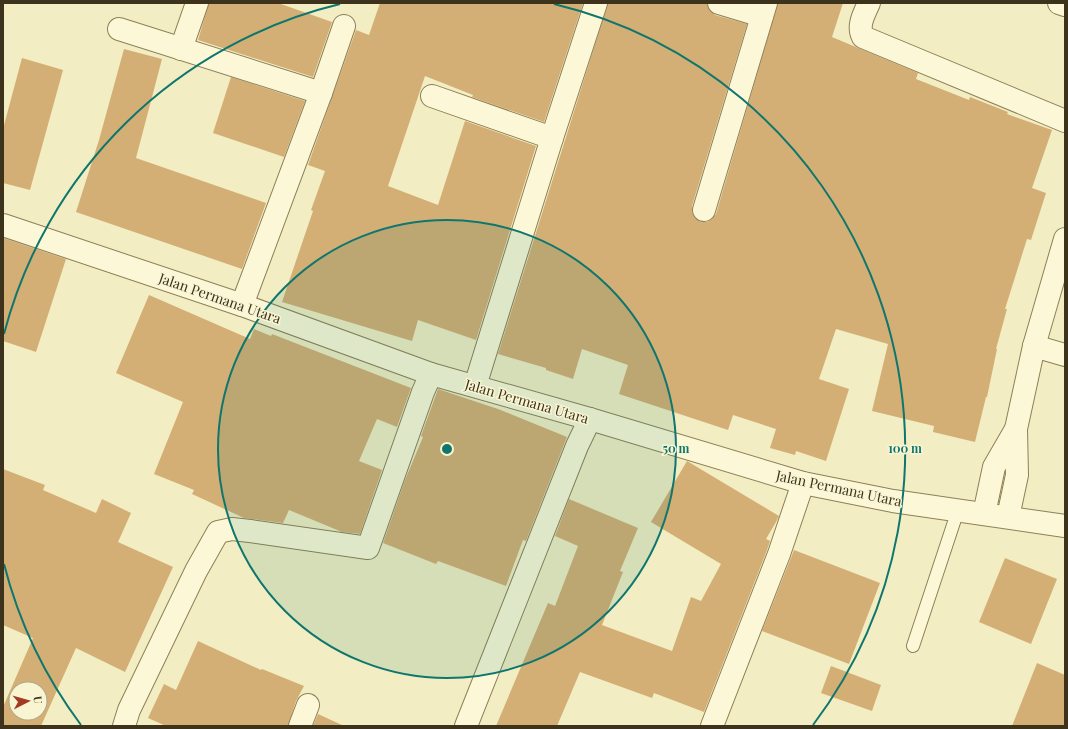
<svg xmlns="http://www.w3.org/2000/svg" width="1068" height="729" viewBox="0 0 1068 729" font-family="'Playfair Display',serif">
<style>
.building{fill:#d4af75;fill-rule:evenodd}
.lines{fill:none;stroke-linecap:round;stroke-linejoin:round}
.service-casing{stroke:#8e7f57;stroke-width:14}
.minor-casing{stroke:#8e7f57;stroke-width:24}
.tertiary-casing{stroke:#8e7f57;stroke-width:24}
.service{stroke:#fcf8d7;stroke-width:12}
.minor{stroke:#fcf8d7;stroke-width:22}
.tertiary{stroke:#fcf8d7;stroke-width:22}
.ring{fill:none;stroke:#0f766e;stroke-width:2}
.labels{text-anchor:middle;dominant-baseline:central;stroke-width:3;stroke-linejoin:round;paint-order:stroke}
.street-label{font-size:14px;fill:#3d331d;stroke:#f9f5d3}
.centre{fill:#0f766e;stroke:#f9f5d3;stroke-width:2}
.ring-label{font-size:12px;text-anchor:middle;font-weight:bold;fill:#0f766e;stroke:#f9f5d3;stroke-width:3;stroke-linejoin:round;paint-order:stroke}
</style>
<rect width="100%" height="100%" fill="#f2edc2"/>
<g class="building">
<polygon points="209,3 278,3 332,22 313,77 198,40"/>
<polygon points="380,3 583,3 544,122 472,97 473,95 425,76 388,186 438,205 465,121 536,146 476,340 418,320 412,341 282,302 313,211 311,210 325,171 308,165 356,30 369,35"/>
<polygon points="608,3 707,3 710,11 715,15 747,24 692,206 692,212 695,218 701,222 707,222 712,219 716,214 778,3 843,3 832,37 918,73 916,79 969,100 970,97 1008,112 1007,114 1052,130 1032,188 1046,193 1031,240 1027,239 1005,309 1007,309 996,349 997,349 987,397 986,397 975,442 933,432 934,426 872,411 888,344 836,329 819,379 849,389 826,461 796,451 795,455 770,448 776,429 733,415 728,430 619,394 628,365 582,349 573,379 546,370 546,368 498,354"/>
<polygon points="124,49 162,59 136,158 266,203 242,269 76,212 99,140"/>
<polygon points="22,58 63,70 30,190 3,183 3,129"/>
<polygon points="231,77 305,101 284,157 213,133"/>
<polygon points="3,238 66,259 36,352 3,341"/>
<polygon points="149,295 250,339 254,329 271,336 272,334 411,388 397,427 377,419 359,461 382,470 360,534 342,532 289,510 283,523 244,518 192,494 194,490 154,474 183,402 116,373"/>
<polygon points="438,389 498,409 567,437 526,541 523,540 506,586 438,561 436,564 383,543 405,480 423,437 421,436"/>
<polygon points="687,461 779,516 776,522 766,539 770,541 767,550 704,712 654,693 652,698 580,672 557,726 496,726 548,603 555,606 578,546 555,536 569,499 638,528 620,571 623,572 602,625 672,651 691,597 701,601 721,564 651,522"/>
<path d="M 3,469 L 45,485 L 43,490 L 96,513 L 102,499 L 131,513 L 118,542 L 173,567 L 125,672 L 76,648 L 41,726 L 3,726 L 3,707 L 33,638 L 3,625 ZM 16,689 L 40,689 L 40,713 L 16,713 Z"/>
<polygon points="794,550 880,583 849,664 762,631"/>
<polygon points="1005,558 1057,579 1031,644 979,622"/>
<polygon points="198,641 261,670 262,669 304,686 296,701 288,726 166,726 148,718 164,684 176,690"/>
<polygon points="1037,663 1065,675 1065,726 1012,726"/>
<polygon points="831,666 881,685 872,711 821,693"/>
<polygon points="318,714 344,726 313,726"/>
</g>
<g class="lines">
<g class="service-casing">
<polyline id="service" points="913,646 958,510"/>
</g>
<g class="minor-casing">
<g id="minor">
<polyline points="719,3 762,16"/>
<path d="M 869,3 C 864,14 857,26 863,37 L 1065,121"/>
<polyline points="1059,3 1065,5"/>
<polyline points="119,29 321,93"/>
<polyline points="181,49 197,3"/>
<polyline points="432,96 552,138"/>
<polyline points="704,210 766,3"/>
<polyline points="242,305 321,93 344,26"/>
<polyline points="1034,346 1065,355"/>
<polyline points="475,386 552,138 596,3"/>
<polyline points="984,514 994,467 1016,429"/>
<polyline points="1008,517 1017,475 1016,429 1034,346 1065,239"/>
<polyline points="124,726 129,710 196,571 218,532 232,529 250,531 368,548 423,392 431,374"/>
<polyline points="300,726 308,705"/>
<polyline points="466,726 577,446 590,419"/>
<polyline points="712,726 779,554 803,483"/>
</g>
</g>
<g class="tertiary-casing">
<polyline id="tertiary" points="3,225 242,305 431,374 590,419 803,483 893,501 1065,526"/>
</g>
<use href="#service" class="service"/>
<use href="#minor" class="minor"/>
<use href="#tertiary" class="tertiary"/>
</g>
<circle cx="447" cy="449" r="229" fill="#0f766e" fill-opacity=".12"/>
<g class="ring">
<circle cx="447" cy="449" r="229"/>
<path d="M81 725A458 458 0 0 1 4 564M4 334A458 458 0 0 1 340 4M554 4A458 458 0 0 1 813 725"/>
</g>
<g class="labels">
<g class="street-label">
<text transform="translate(220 298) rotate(19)">Jalan Permana Utara</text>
<text transform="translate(527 401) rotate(16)">Jalan Permana Utara</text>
<text transform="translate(839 488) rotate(12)">Jalan Permana Utara</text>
</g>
</g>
<circle cx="447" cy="449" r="6" class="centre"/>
<g class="ring-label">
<text x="676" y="453">50 m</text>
<text x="905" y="453">100 m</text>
</g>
<rect width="1068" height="729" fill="none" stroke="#3d331d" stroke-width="8"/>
<g transform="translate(28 701) rotate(84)"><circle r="19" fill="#f9f5d3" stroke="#aea78a"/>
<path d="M0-3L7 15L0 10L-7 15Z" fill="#a33a21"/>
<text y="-6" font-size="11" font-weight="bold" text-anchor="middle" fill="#3d331d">U</text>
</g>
</svg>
